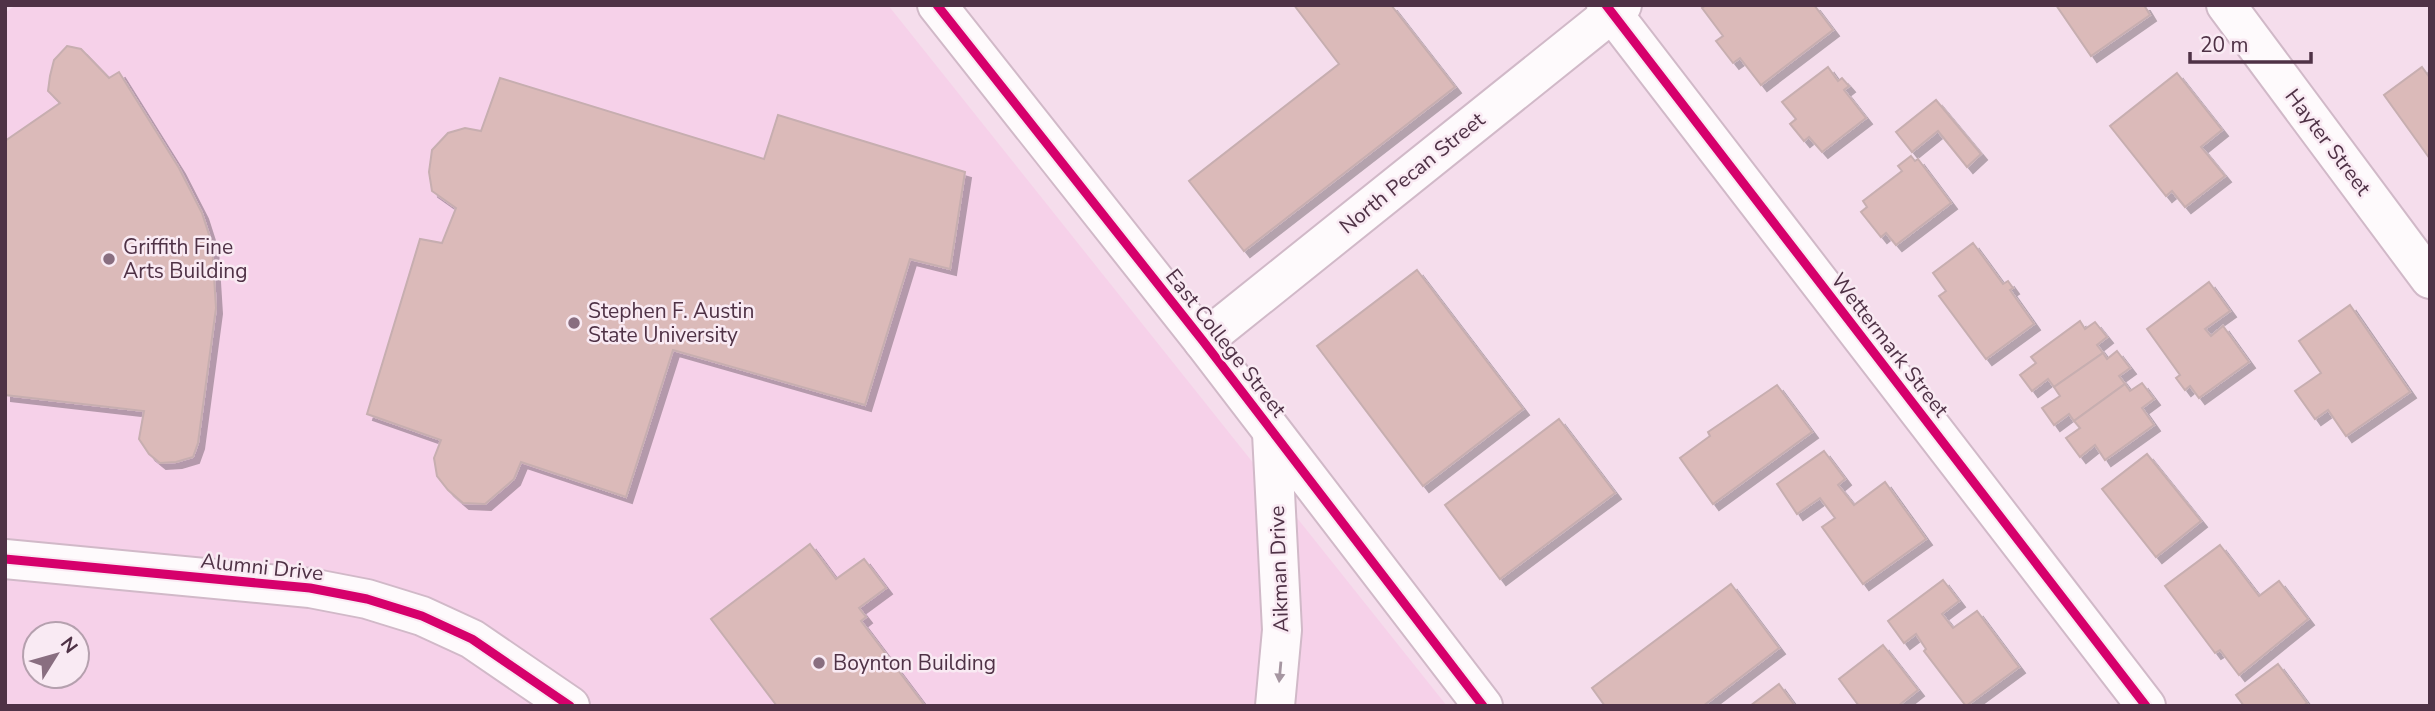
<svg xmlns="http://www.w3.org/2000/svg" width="2435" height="711" viewBox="0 0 2435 711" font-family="'Nunito Sans',sans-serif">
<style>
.built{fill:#f6d1e9;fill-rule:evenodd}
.building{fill:#dbbab9;stroke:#c7aeb0;stroke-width:2;filter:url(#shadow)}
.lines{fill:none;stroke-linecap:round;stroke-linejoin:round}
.minor-casing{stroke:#d1b9c8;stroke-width:42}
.minor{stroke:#fefafc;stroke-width:38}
.cycleway-casing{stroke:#f9eaf3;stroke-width:13}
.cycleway{stroke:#d6006c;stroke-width:9}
.oneway{fill:#a696a1}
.poi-dot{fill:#896e80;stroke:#f9eaf3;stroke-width:2.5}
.labels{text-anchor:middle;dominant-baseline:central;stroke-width:5;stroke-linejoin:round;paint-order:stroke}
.street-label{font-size:21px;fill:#4f3246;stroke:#f9eaf3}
.poi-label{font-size:21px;fill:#4f3246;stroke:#f9eaf3;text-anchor:start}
</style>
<defs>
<filter id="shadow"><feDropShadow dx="6" dy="6" stdDeviation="0" flood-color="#0004"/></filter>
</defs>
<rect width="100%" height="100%" fill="#f5ddec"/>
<path class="built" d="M 16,5 L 888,5 L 1447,706 L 5,706 L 5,13 ZM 35,634 L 77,634 L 77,676 L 35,676 Z"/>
<g class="building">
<polygon points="1294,5 1391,5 1455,87 1244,251 1189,181 1339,64"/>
<polygon points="1706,5 1814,5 1833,30 1761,85 1740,58 1733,63 1716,41 1723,36 1702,8"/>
<polygon points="2056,5 2144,5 2150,15 2091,56"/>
<polygon points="67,46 81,49 109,78 119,72 179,168 202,213 212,244 216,308 198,443 193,457 176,462 160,463 149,454 139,439 144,411 5,395 5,141 60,103 48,91 50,76 54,60"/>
<polygon points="1828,67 1838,81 1842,78 1849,86 1844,90 1866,118 1822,152 1809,137 1804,141 1790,124 1796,119 1782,102"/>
<polygon points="2422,67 2430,78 2430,159 2384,95"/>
<polygon points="2177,73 2222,130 2201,147 2225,176 2185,207 2172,191 2166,196 2110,126"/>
<polygon points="500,78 764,159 778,115 965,172 950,269 910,259 865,405 673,350 626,497 521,462 514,479 485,504 463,503 448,490 437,476 434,458 441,440 367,414 420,239 442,243 456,208 432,191 429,172 432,150 448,133 465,128 481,131"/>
<polygon points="1936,100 1981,154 1967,167 1938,131 1912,152 1896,132"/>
<polygon points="1911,156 1915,161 1918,159 1951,203 1896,245 1886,233 1881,237 1861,212 1867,207 1863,201 1902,171 1898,166"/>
<polygon points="1973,243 2003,284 2008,281 2013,288 2010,290 2034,324 1986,359 1939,296 1946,291 1933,273"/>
<polygon points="1417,270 1523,409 1423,486 1317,346"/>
<polygon points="2209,282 2230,311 2205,329 2211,336 2223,326 2249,362 2199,398 2190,386 2185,390 2176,378 2180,375 2147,329"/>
<polygon points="2350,305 2410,392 2346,436 2328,410 2315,419 2295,391 2321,373 2299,341"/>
<polygon points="2080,321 2085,329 2095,322 2107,337 2097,345 2103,353 2054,387 2048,379 2032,391 2020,375 2036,363 2031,357"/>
<polygon points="2117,351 2130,368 2119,376 2125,384 2074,421 2069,414 2054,425 2042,408 2060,396 2054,387 2103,353 2107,359"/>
<polygon points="2142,383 2154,399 2142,408 2154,425 2105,460 2095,445 2080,457 2066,438 2080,428 2074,421 2125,384 2130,391"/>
<polygon points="1777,385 1812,432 1713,504 1680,458 1710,436 1708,432"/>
<polygon points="1559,419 1615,493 1500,579 1445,505"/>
<polygon points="1824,451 1845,479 1838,485 1854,505 1885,482 1926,539 1863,584 1822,527 1835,518 1820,498 1797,514 1777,484"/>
<polygon points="2147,454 2201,521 2156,557 2102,489"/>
<polygon points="810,544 836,579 864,559 886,588 859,608 866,617 861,621 925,706 777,706 711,619"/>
<polygon points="2220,545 2259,596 2279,581 2308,619 2239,675 2220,650 2215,653 2165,586"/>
<polygon points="1943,580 1959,601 1942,614 1953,628 1977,611 2019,667 1966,706 1924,651 1926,649 1916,634 1904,643 1888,621"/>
<polygon points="1731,584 1779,648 1703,706 1605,706 1592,688"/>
<polygon points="1883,645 1918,690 1898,706 1859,706 1839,679"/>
<polygon points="2278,664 2307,703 2303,706 2244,706 2236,695"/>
<polygon points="1779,684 1795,706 1750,706"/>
</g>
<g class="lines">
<g class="minor-casing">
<g id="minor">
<polyline points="937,5 1203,341 1483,706"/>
<polyline points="1606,5 2146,706"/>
<polyline points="2226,5 2430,279"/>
<polyline points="1203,341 1622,5"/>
<polyline points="1272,433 1282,630 1275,706"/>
<polyline points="5,559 310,588 367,599 422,616 472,639 570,706"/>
</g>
</g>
<use href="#minor" class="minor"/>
<g class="cycleway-casing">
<g id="cycleway">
<polyline points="937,5 1203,341 1483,706"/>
<polyline points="1606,5 2146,706"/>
<polyline points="5,559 310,588 367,599 422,616 472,639 570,706"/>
</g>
</g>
<use href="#cycleway" class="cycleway"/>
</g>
<defs><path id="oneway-solid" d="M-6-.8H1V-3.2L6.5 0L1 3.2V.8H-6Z" transform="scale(1.75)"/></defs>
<use class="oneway" href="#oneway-solid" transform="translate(1280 672) rotate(95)"/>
<g class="poi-dot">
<circle cx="109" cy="259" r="7"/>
<circle cx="574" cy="323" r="7"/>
<circle cx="819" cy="663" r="7"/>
</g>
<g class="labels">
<g class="street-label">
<text transform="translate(2328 142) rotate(53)">Hayter Street</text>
<text transform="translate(1412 173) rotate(-39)">North Pecan Street</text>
<text transform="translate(1226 343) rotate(52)">East College Street</text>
<text transform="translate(1890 345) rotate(52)">Wettermark Street</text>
<text transform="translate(262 567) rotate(6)">Alumni Drive</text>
<text transform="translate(1279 569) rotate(-92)">Aikman Drive</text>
</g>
<g class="poi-label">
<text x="123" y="247">Griffith Fine<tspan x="123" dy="24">Arts Building</tspan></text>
<text x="588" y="311">Stephen F. Austin<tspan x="588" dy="24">State University</tspan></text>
<text x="833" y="663">Boynton Building</text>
</g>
</g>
<rect width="2435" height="711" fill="none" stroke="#4f3246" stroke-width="14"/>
<g transform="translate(56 655) rotate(53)"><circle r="33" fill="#f9eaf3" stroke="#b5a0ae" stroke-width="2"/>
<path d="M0-5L12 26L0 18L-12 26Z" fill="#896e80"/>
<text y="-10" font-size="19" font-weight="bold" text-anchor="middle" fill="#4f3246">N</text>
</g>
<path d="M2190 52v10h121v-10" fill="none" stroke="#4f3246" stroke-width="3.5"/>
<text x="2200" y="52" font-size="21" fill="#4f3246" stroke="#f9eaf3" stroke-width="5" paint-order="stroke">20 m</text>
</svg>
